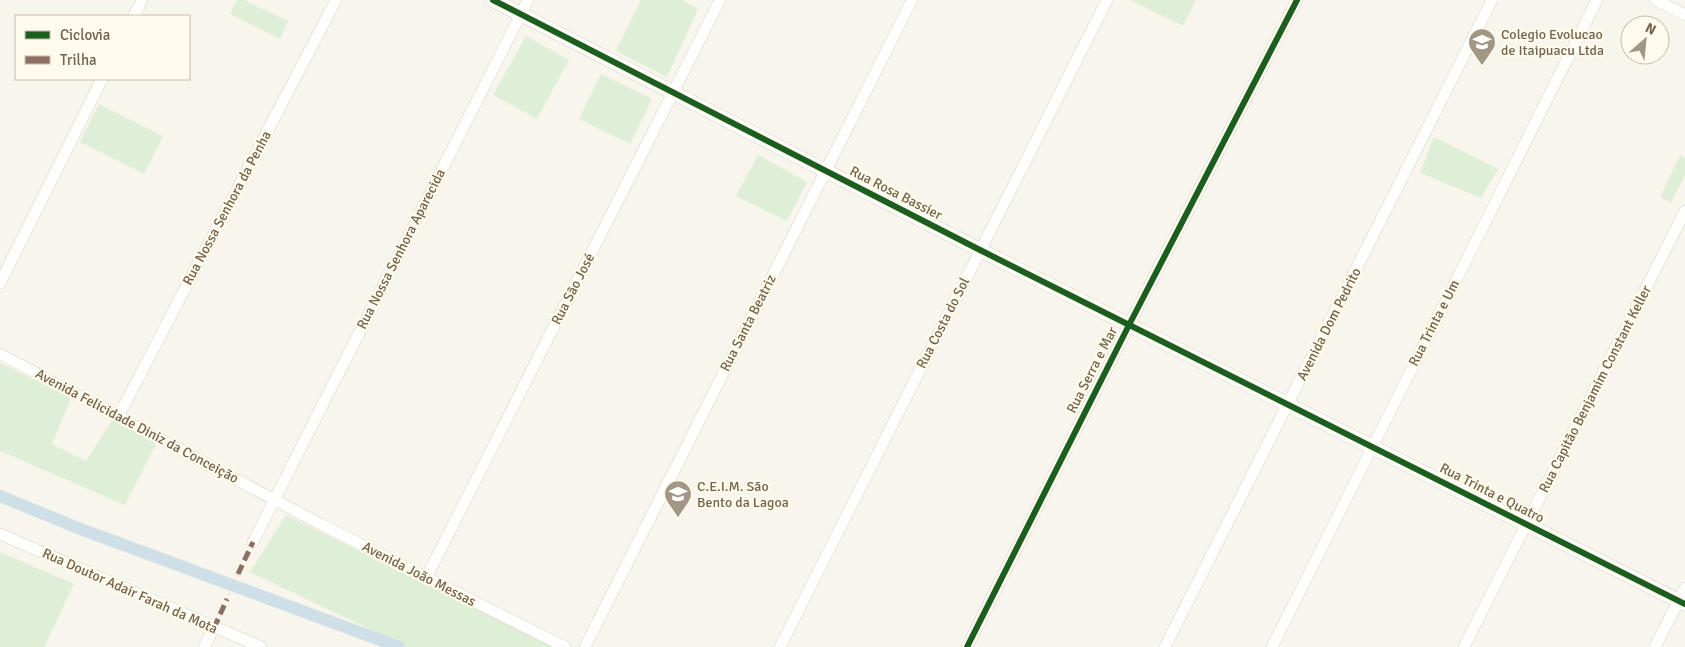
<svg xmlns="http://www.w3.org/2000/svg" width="1685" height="647" viewBox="0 0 1685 647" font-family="Signika,sans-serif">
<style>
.green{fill:#dfeed7}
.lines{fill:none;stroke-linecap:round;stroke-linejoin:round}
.canal{stroke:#cedfe7;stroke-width:12}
.minor-casing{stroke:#d5d1c9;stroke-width:12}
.tertiary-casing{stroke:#d5d1c9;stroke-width:15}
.path{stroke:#dad5cf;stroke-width:2.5;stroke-dasharray:1 4;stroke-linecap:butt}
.minor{stroke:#fefefc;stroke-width:11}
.tertiary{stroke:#fefefc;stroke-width:14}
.quiet{stroke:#8d6e63;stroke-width:5;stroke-dasharray:10 5;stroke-linecap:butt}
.cycleway-casing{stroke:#fefbed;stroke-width:9}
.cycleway{stroke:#1b5e20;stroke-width:6}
.labels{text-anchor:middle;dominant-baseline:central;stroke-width:4.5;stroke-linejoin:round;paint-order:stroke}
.poi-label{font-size:14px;fill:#75634c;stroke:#fefbed;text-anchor:start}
.street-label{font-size:14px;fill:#75634c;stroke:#fefbed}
</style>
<rect width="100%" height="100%" fill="#f7f5ec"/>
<g class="green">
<polygon points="237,0 244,0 288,21 280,39 230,14"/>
<polygon points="641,0 682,0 698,9 667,77 616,51"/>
<polygon points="1130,0 1196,0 1183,26"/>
<polygon points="526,36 569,60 537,119 493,95"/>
<polygon points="601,74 652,99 630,144 579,119"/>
<polygon points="99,104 163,136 144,174 80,142"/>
<polygon points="1434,137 1498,169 1481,198 1420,173"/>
<polygon points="758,155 807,182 787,221 736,196"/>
<polygon points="1680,155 1685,158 1685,175 1671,203 1660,197"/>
<polygon points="0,363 71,398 52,444 86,461 113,419 158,440 125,505 0,451"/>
<polygon points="286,515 558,647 407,647 250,572"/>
<polygon points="0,552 74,584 44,647 0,647"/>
</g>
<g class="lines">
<polyline class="canal" points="0,496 78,528 399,647"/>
<g class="minor-casing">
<g id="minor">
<polyline points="1656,0 1685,15"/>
<polyline points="134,16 142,0"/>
<polyline points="0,283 102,79"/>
<polyline points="0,354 322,525 565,647"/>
<polyline points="119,415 336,0"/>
<polyline points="0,534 261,647"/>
<polyline points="253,542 528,0"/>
<polyline points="426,578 720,0"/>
<polyline points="204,647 214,628"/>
<polyline points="585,647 912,0"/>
<polyline points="780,647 1107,0"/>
<polyline points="967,647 1129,325 1297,0"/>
<polyline points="1165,647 1492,0"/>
<polyline points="1272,647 1597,0"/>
<polyline points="1464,647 1685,211"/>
<polyline points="1655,647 1685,588"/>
</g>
</g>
<g class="tertiary-casing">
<polyline id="tertiary" points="493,0 980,250 1685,604"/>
</g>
<polyline class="path" points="227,599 238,574"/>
<use href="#minor" class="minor"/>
<use href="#tertiary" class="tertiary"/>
<g class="quiet">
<polyline points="238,574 253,542"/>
<polyline points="214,628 227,599"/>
</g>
<g class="cycleway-casing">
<g id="cycleway">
<polyline points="493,0 980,250 1685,604"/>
<polyline points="967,647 1129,325 1297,0"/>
</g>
</g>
<use href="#cycleway" class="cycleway"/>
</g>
<defs>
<g id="school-pin" transform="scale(1.4375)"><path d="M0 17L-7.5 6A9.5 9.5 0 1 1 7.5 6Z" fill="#a29684" stroke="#fefbed"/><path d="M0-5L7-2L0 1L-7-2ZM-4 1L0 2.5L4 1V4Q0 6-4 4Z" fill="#fff"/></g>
</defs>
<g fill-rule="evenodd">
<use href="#school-pin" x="1482" y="42"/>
<use href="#school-pin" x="678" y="494"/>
</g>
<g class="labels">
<g class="poi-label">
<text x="1501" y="34">Colegio Evolucao<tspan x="1501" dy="16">de Itaipuacu Ltda</tspan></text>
<text x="697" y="486">C.E.I.M. São<tspan x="697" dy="16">Bento da Lagoa</tspan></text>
</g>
<g class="street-label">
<text transform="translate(896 193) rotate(27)">Rua Rosa Bassier</text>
<text transform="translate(227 208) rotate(-62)">Rua Nossa Senhora da Penha</text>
<text transform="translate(401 249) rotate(-63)">Rua Nossa Senhora Aparecida</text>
<text transform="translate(573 289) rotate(-63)">Rua São José</text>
<text transform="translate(748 323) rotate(-63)">Rua Santa Beatriz</text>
<text transform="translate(943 323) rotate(-63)">Rua Costa do Sol</text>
<text transform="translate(1434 323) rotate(-63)">Rua Trinta e Um</text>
<text transform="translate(1329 324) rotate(-63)">Avenida Dom Pedrito</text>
<text transform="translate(1092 370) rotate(-63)">Rua Serra e Mar</text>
<text transform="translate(1595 389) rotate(-63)">Rua Capitão Benjamim Constant Keller</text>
<text transform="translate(137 426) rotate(28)">Avenida Felicidade Diniz da Conceição</text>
<text transform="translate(1492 493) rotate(27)">Rua Trinta e Quatro</text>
<text transform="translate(419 574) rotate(27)">Avenida João Messas</text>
<text transform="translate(130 591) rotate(24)">Rua Doutor Adair Farah da Mota</text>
</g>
</g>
<rect x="15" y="15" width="175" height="65" fill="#fefbed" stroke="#c7bead"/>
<rect x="25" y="31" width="25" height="8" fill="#1b5e20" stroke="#c7bead"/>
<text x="60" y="40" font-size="15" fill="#75634c">Ciclovia</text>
<rect x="25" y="56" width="25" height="8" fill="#8d6e63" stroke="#c7bead"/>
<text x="60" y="65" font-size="15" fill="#75634c">Trilha</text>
<g transform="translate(1645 40) rotate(27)"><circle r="24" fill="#fefbed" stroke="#c7bead"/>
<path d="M0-4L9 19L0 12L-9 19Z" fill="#a29684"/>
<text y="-8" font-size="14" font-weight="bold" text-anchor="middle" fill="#75634c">N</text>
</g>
</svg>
